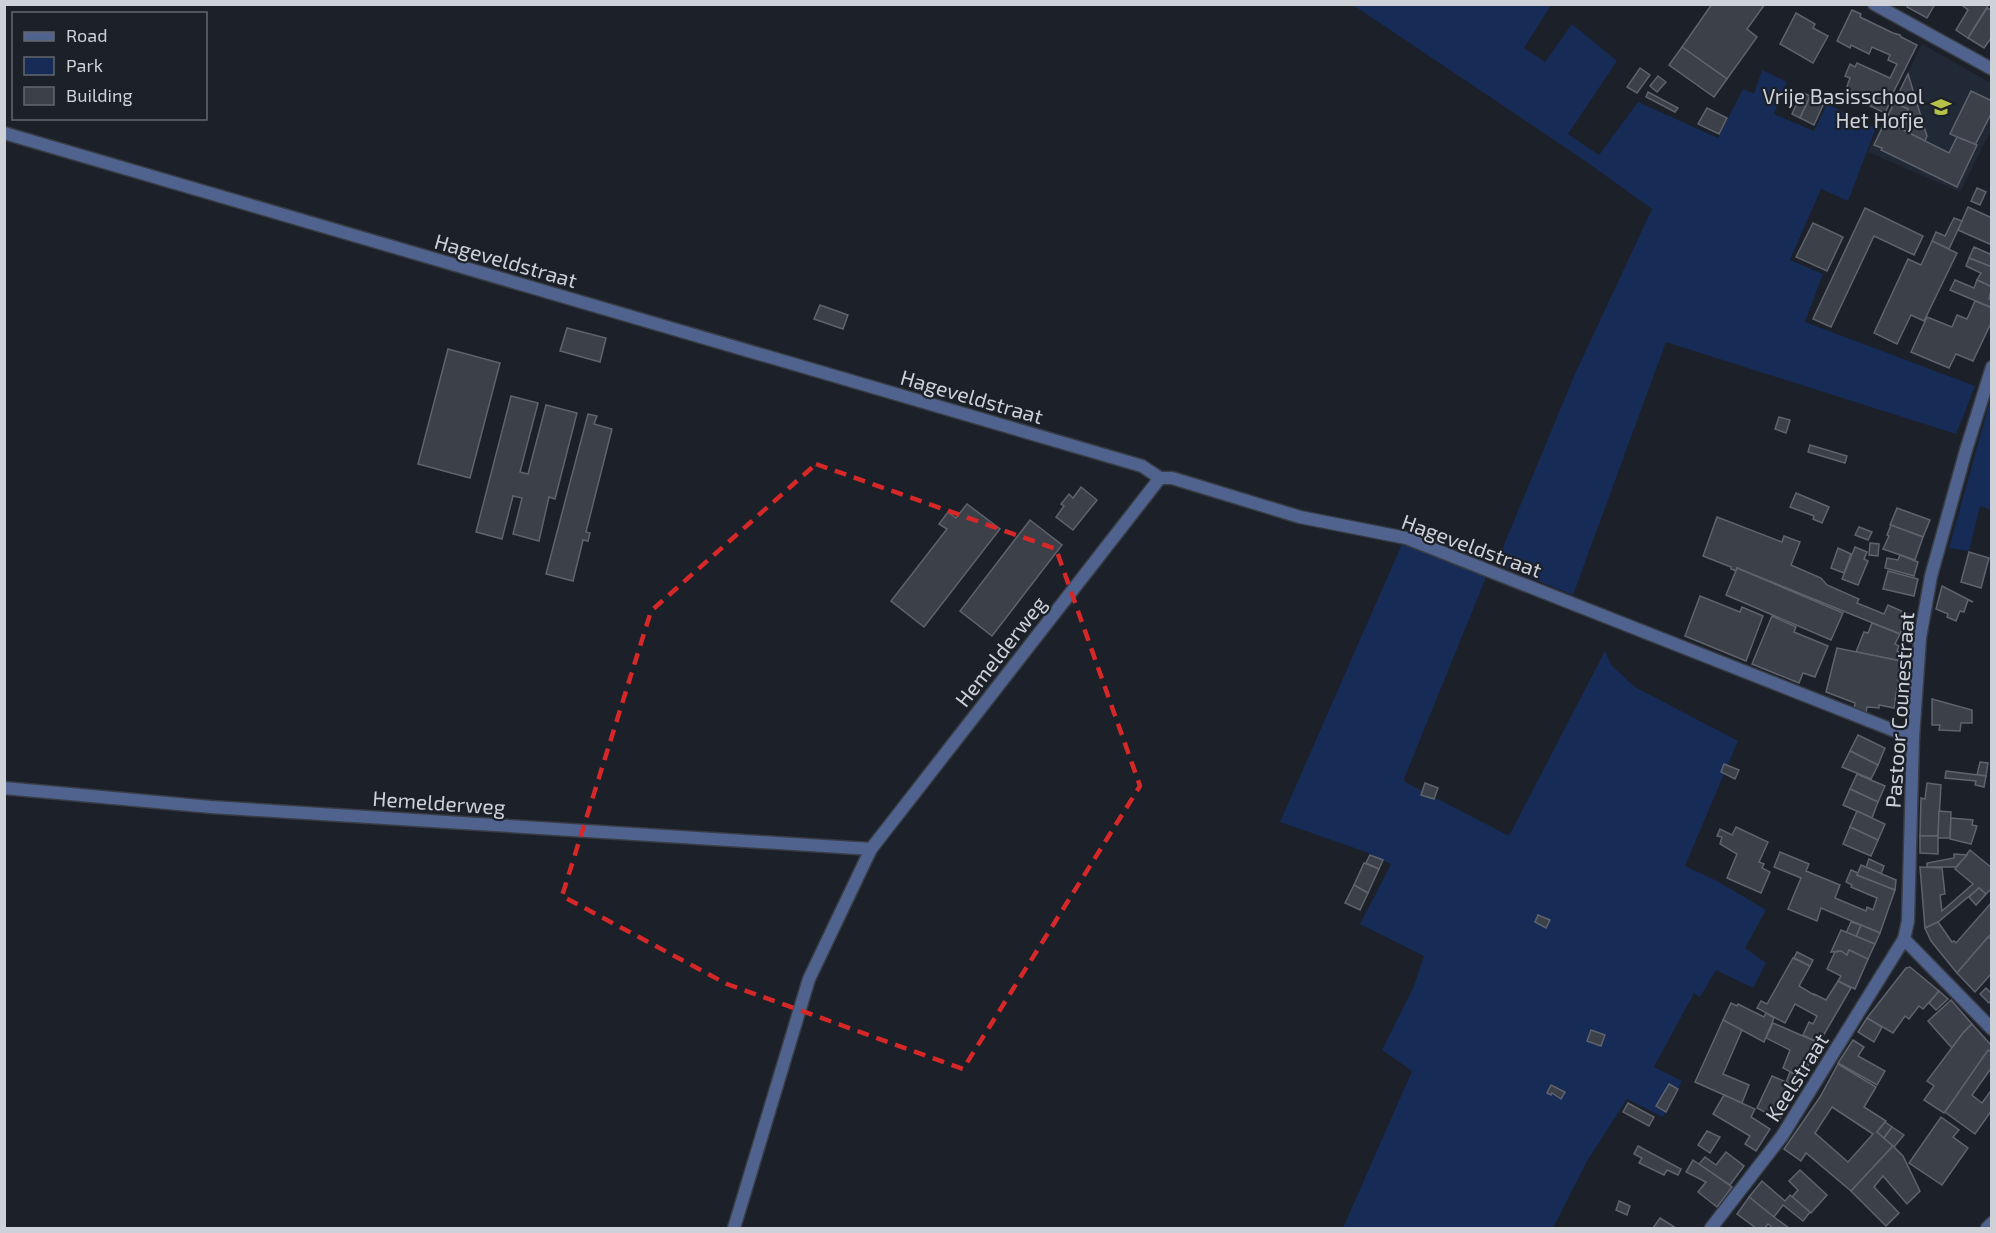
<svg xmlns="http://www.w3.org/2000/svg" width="1996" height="1233" viewBox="0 0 1996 1233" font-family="'Exo 2',sans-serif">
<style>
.built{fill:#222936}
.green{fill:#172b57}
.building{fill:#3b4049;stroke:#5f636d;stroke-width:1.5;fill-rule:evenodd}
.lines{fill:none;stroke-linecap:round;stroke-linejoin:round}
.minor-casing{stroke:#383c44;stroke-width:15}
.minor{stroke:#4f638e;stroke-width:12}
.marked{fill:none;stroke:#d62828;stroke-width:4.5;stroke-dasharray:12 8;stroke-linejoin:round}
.labels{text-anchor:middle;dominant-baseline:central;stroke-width:4.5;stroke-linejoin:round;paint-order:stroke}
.poi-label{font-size:21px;fill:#ced1d7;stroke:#1c2028;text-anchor:end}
.street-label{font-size:21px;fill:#ced1d7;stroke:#1c2028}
</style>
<rect width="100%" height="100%" fill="#1c2028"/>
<polygon class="built" points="1922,44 1991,83 1991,131 1960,192 1868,152"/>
<g class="green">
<polygon points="1353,5 1551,5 1524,48 1545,62 1572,24 1617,61 1568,134 1599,155 1638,102 1718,138 1743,89 1754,94 1762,70 1787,82 1774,114 1814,131 1827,104 1876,128 1848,201 1821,189 1790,260 1823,274 1805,322 1975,386 1956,434 1666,342 1573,595 1496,564 1574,376 1652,209 1581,158"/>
<polygon points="1991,397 1991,510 1980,506 1969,551 1949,548"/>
<polygon points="1402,544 1487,575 1404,779 1405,782 1507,835 1510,834 1605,651 1611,665 1635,687 1738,741 1685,866 1717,881 1766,910 1745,948 1766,963 1753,988 1716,970 1700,997 1694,993 1654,1067 1682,1081 1663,1117 1627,1099 1587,1161 1553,1228 1343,1228 1412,1071 1382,1050 1414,986 1424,956 1360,924 1391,864 1366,852 1280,822"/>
</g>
<g class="building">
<polygon points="1712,4 1765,4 1747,29 1757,37 1727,79 1682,47"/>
<polygon points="1908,4 1935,4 1927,18 1907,7"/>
<polygon points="1964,4 1989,4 1968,38 1956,30 1968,10 1963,6"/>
<polygon points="1987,8 1991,10 1992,8 1992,37 1984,48 1968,38"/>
<polygon points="1852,10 1861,14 1860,17 1893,33 1900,35 1901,37 1917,45 1891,97 1892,98 1885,113 1870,106 1873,101 1846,89 1850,78 1845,76 1850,64 1855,67 1857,63 1890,78 1897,64 1888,60 1890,55 1872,47 1869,54 1851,45 1850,48 1837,41"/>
<polygon points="1796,13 1815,24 1813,28 1828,36 1813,63 1780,44"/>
<polygon points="1682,47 1727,79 1714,97 1669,65"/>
<polygon points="1640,68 1650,75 1637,93 1627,87"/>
<polygon points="1908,74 1927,136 1925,141 1899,128 1908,109 1894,103"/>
<polygon points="1658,76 1666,82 1657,92 1650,86"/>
<polygon points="1971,91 1992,101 1992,112 1975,145 1950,134"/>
<polygon points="1648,92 1678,108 1675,112 1646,97"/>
<polygon points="1802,92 1810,96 1800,118 1792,114"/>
<polygon points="1811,95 1825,101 1814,125 1800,118"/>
<polygon points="1894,103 1908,109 1899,128 1949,153 1957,137 1977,145 1957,187 1881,150 1882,148 1874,145"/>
<polygon points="1707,108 1727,118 1719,134 1698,124"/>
<polygon points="1977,188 1986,192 1980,205 1971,201"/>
<polygon points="1968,207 1992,218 1992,245 1958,230"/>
<polygon points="1865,208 1923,236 1914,255 1874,236 1831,327 1813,319"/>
<polygon points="1954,218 1962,221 1949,249 1932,241 1936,232 1945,236"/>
<polygon points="1813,223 1843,237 1827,271 1796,257"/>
<polygon points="1932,241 1957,253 1924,321 1911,315 1897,344 1874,333 1908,259 1921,265"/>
<polygon points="1974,247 1990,254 1992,250 1992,267 1969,258"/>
<polygon points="1969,258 1992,267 1992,287 1977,280 1981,273 1966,266"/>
<polygon points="1955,280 1974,288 1977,280 1992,287 1989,299 1992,301 1990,307 1950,290"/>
<polygon points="1975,301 1992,308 1992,321 1973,361 1956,354 1949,368 1911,352 1927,317 1952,327 1957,315 1967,319"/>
<polygon points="820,305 848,315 843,329 814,319"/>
<polygon points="567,328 606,338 600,362 560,351"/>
<polygon points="448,349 500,363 470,478 418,464"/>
<polygon points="511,396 538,403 520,472 528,474 546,405 577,413 555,499 549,497 539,541 513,534 522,498 513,496 502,539 476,532"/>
<polygon points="588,414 597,416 594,424 612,429 586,532 590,533 588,541 583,540 573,581 546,574"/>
<polygon points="1779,417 1790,420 1786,433 1775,429"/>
<polygon points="1810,445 1847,456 1845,463 1808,452"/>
<polygon points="1081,487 1097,500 1073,530 1056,517 1064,506 1061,504 1069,494 1073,498"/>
<polygon points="1796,493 1829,507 1822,523 1813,519 1814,516 1790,507"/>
<polygon points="967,504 1000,529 924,627 891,601 947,529 939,524 948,512 956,518"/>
<polygon points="1897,508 1930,520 1923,537 1890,525"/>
<polygon points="1717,517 1782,542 1784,536 1800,542 1791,565 1821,578 1827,585 1859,599 1857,603 1884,614 1888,605 1908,614 1900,634 1737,568 1736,571 1731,569 1731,567 1703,556"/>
<polygon points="1030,520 1062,545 992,636 960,611"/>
<polygon points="1891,525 1923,537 1915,560 1883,549 1889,536 1887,535"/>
<polygon points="1859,527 1872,532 1868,540 1855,535"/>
<polygon points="1870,543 1879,544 1878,556 1869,555"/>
<polygon points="1855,547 1867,552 1864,559 1868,561 1858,585 1842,579"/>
<polygon points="1838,548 1851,554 1844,573 1831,568"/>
<polygon points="1969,552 1989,558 1981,588 1961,582"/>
<polygon points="1900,555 1918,562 1914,576 1885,568 1887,558 1898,560"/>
<polygon points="1737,568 1843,613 1831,640 1726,595"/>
<polygon points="1888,571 1918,579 1914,596 1883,589"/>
<polygon points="1942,586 1973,602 1968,600 1964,612 1960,611 1956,621 1947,617 1948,614 1936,609"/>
<polygon points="1700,596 1740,612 1742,607 1763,616 1746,661 1685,636"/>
<polygon points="1772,616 1796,627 1794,632 1828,646 1815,677 1803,673 1799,683 1752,664"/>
<polygon points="1872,623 1900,634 1895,644 1899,646 1897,651 1900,652 1901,661 1856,652 1864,632 1868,633"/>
<polygon points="1837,648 1901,661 1894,708 1879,705 1879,708 1867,707 1866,714 1854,709 1855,703 1826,692"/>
<polygon points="1932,699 1972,710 1972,723 1961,723 1960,731 1939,730 1940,725 1932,725"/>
<polygon points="1858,735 1885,748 1878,765 1850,751"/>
<polygon points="1850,751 1878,765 1871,779 1842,767"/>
<polygon points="1980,762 1988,763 1986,776 1977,775"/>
<polygon points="1724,764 1739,770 1735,779 1721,772"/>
<polygon points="1946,771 1986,776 1984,787 1975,785 1976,781 1945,778"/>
<polygon points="1857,774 1885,786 1878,802 1850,789"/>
<polygon points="1425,783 1438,788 1434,799 1421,795"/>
<polygon points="1927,783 1941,785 1938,836 1920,836 1921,798 1925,799"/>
<polygon points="1850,789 1878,802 1872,818 1843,805"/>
<polygon points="1857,811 1885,824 1878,840 1850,827"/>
<polygon points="1939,811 1951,812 1950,838 1938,838"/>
<polygon points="1951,818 1973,820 1972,825 1977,826 1971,844 1950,839"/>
<polygon points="1736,827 1768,842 1759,862 1764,864 1762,868 1770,872 1761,893 1727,878 1737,854 1720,844 1722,837 1717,836 1720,829 1732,835"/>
<polygon points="1850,827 1878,840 1871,856 1843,844"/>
<polygon points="1920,836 1938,836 1938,854 1920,853"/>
<polygon points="1970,850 1992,868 1992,888 1986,894 1979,888 1938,922 1925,928 1920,867 1942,868 1945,894 1940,895 1942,911 1973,884 1955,869"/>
<polygon points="1780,852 1809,864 1806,871 1840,885 1835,898 1866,911 1867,907 1873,910 1877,898 1851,887 1852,885 1846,882 1851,870 1858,873 1857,875 1895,890 1880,933 1821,908 1817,921 1788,909 1801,878 1774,867"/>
<polygon points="1954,854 1967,855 1956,867 1927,867 1927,863 1954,858"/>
<polygon points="1370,855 1383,860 1379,869 1366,863"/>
<polygon points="1869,859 1884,866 1881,874 1866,867"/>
<polygon points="1364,863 1379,869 1368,893 1354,885"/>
<polygon points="1861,865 1896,880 1895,890 1857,875"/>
<polygon points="1354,885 1368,893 1360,910 1345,903"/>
<polygon points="1979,888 1986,894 1976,905 1969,897"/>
<polygon points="1992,902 1992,933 1957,973 1931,941 1925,928 1938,922 1952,942 1954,941 1956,943"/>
<polygon points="1538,915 1550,920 1546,928 1535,922"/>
<polygon points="1851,922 1861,925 1856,937 1846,933"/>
<polygon points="1861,925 1880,933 1875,944 1856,937"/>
<polygon points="1841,930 1875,944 1868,959 1849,950 1847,955 1841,951 1831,952"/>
<polygon points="1988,937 1992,940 1992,973 1975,992 1957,973"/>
<polygon points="1849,950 1868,959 1855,989 1838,981 1841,976 1827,969 1835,952 1841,951 1847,955"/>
<polygon points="1797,952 1813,960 1810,966 1794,958"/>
<polygon points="1793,958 1810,966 1799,986 1814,995 1814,994 1826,1000 1838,981 1851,988 1819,1043 1803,1035 1809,1022 1813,1024 1817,1016 1795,1004 1785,1023 1757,1008 1761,1001 1767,1004"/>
<polygon points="1910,967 1939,991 1923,1009 1919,1006 1909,1019 1905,1016 1893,1033 1867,1018 1906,968"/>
<polygon points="1986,988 1992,994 1992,1000 1989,1003 1980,994"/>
<polygon points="1939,991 1948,999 1936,1010 1929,1003"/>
<polygon points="1951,1000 1972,1024 1963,1033 1952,1048 1928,1021"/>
<polygon points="1731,1003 1737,1006 1738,1004 1764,1017 1766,1013 1774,1018 1764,1042 1723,1020"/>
<polygon points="1867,1018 1882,1027 1874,1042 1858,1032"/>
<polygon points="1723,1020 1742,1030 1723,1074 1749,1085 1742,1103 1695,1082"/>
<polygon points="1773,1023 1819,1043 1802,1078 1783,1068 1790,1050 1766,1038"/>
<polygon points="1972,1024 1990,1044 1992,1048 1944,1113 1924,1100 1934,1086 1927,1081 1963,1033"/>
<polygon points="1591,1030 1605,1035 1601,1046 1587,1041"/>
<polygon points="1853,1040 1864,1047 1858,1056 1885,1071 1877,1085 1838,1063"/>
<polygon points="1988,1050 1992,1053 1992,1067 1972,1095 1982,1103 1992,1089 1992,1110 1975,1134 1945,1112"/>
<path d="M 1838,1064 L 1876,1087 L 1864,1107 L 1886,1121 L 1877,1132 L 1893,1146 L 1851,1191 L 1806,1153 L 1801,1161 L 1784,1149 L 1820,1097 ZM 1832,1107 L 1873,1134 L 1848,1162 L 1815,1133 Z"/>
<polygon points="1790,1072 1802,1078 1798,1087 1786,1082"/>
<polygon points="1772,1076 1798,1087 1779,1120 1757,1108"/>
<polygon points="1669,1084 1678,1089 1666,1112 1656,1106"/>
<polygon points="1551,1085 1565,1092 1561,1099 1552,1093 1551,1095 1547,1093"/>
<polygon points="1724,1095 1755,1109 1751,1117 1770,1129 1756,1151 1745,1144 1750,1136 1713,1114"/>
<polygon points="1628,1103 1654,1117 1649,1126 1623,1112"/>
<polygon points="1941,1117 1959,1130 1953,1137 1968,1148 1942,1185 1909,1163"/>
<polygon points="1885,1122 1892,1127 1884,1138 1877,1132"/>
<polygon points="1892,1127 1904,1135 1894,1147 1884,1138"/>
<polygon points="1707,1131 1720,1137 1710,1153 1698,1145"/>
<polygon points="1638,1146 1681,1169 1678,1175 1667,1170 1664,1175 1639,1163 1642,1158 1634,1154"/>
<polygon points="1893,1146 1903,1156 1920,1191 1907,1204 1883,1176 1874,1187 1899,1213 1886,1226 1851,1191"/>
<polygon points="1726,1152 1744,1166 1730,1185 1699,1164 1705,1157 1716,1165"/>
<polygon points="1693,1160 1732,1187 1717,1207 1698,1192 1706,1182 1686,1172"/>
<polygon points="1800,1170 1827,1195 1811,1213 1792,1197 1798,1190 1789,1181"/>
<polygon points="1762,1181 1785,1201 1790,1195 1810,1212 1803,1221 1783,1205 1774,1217 1749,1197"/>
<polygon points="1749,1197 1774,1217 1789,1228 1773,1228 1768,1224 1765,1228 1756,1228 1737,1214"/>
<polygon points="1619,1201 1630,1206 1627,1215 1616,1210"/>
<polygon points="1660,1218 1676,1228 1653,1228"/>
</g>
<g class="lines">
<g class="minor-casing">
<g id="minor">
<polyline points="1874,4 1992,69"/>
<polyline points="4,133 1142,466 1160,478 1172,478 1300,517 1406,538 1913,738"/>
<polyline points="1992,367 1966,450 1931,576 1920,638 1913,738 1908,921 1904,939 1992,1029"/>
<polyline points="4,788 211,807 871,849"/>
<polyline points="734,1228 809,979 871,849 1160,478"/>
<polyline points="1711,1228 1782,1136 1904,939"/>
<polyline points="1987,1228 1992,1223"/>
</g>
</g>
<use href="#minor" class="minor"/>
</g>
<path class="marked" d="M 816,464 L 1056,549 L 1140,786 L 963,1069 L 727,984 L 562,896 L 651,611 Z"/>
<defs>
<g id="school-bare" transform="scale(1.62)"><path d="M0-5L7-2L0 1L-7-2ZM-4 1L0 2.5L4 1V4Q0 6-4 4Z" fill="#b6c149" stroke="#1c2028" stroke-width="2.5" paint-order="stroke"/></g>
</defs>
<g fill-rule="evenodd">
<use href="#school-bare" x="1941" y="107"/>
</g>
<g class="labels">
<g class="poi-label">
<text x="1924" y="95">Vrije Basisschool<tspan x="1924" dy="24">Het Hofje</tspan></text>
</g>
<g class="street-label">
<text transform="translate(506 260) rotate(16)">Hageveldstraat</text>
<text transform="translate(972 396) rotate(16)">Hageveldstraat</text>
<text transform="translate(1472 545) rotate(20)">Hageveldstraat</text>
<text transform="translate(1000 651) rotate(-52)">Hemelderweg</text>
<text transform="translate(1899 710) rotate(-86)">Pastoor Counestraat</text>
<text transform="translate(439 802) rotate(4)">Hemelderweg</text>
<text transform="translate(1796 1077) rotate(-58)">Keelstraat</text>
</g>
</g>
<rect width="1996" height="1233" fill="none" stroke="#ced1d7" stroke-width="12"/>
<rect x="12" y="12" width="195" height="108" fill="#1c2028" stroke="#63676e" stroke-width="1.5"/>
<rect x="24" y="32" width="30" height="9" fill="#4f638e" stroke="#63676e" stroke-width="1.5"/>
<text x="66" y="42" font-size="18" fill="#ced1d7">Road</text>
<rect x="24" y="57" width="30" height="18" fill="#172b57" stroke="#63676e" stroke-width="1.5"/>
<text x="66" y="72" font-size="18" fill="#ced1d7">Park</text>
<rect x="24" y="87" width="30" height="18" fill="#3b4049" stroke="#63676e" stroke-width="1.5"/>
<text x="66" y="102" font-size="18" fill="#ced1d7">Building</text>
</svg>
